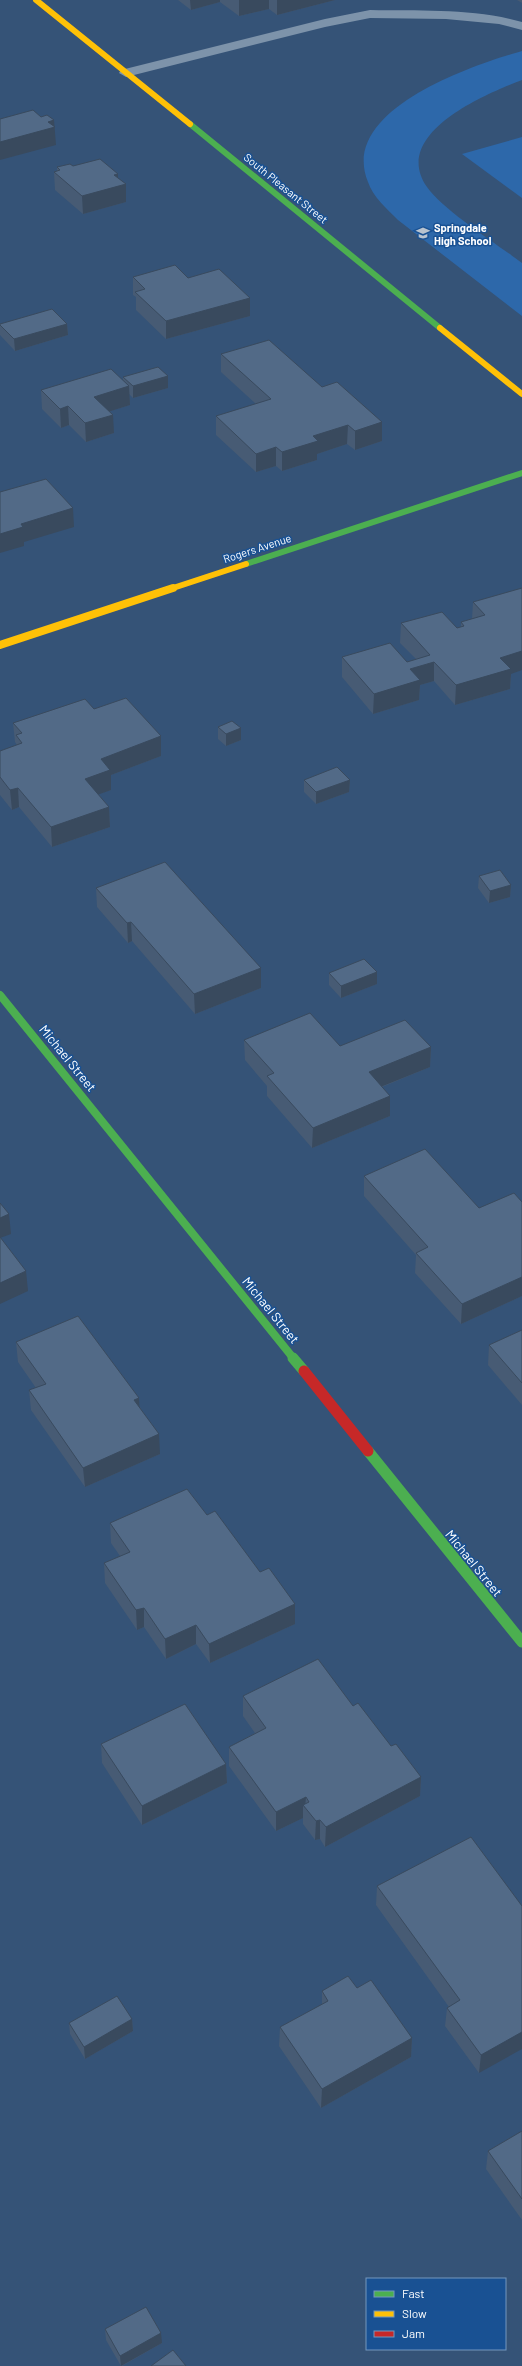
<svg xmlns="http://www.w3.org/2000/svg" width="522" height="2366" viewBox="0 0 522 2366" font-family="Barlow,sans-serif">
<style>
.green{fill:#2d68aa}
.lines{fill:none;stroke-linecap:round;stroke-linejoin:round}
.lane{fill:#7d93aa;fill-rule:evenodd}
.fast-far2{stroke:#4caf50;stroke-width:6}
.fast-far1{stroke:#4caf50;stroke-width:8}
.fast{stroke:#4caf50;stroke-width:11}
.slow-far1{stroke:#ffc107;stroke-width:6}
.slow{stroke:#ffc107;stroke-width:8}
.jam{stroke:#c62828;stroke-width:11}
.wall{fill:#475b74}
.shaded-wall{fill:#394a5e}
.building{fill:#526a87;stroke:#394a5e}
.labels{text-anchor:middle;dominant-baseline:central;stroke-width:3;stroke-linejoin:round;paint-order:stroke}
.far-street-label{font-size:11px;fill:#fff;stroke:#195193}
.far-poi-label{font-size:11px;font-weight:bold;fill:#fff;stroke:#195193;text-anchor:start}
.street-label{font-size:13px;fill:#fff;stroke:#195193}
</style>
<rect width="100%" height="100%" fill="#355377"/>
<g class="green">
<path d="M 522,51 L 522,80 C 485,94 390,134 427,187 C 444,211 497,244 522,263 L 522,316 L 398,220 C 387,209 373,197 368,182 C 338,110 473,65 522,51 Z"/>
<polygon points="522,137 522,198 462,154"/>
</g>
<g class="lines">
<path class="lane" d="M 370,10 C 421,11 473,8 522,22 L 522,30 L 499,24 L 446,19 L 370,18 L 325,27 L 126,77 L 119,73 L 121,70 L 325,19 Z"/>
<g class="fast-far2">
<polyline points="190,124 440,328"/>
<polyline points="246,564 522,473"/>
</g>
<polyline class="fast-far1" points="0,995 294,1359"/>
<g class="fast">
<polyline points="293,1358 304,1371"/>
<polyline points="368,1451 522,1642"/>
</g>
<g class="slow-far1">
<polyline points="36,0 190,124"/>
<polyline points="440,328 522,394"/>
<polyline points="170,589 246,564"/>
</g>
<polyline class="slow" points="0,645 173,588"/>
<polyline class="jam" points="304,1371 368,1451"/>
</g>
<g class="wall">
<polygon points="178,0 335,0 277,15 269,9 239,16 220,2 191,10"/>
<polygon points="517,0 522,0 522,3"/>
<polygon points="73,166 118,174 118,178 126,184 126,202 83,214 55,190 54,172 57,171 57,167"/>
<polygon points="133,277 188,278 250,316 166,339 136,310 136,297 133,295"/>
<polygon points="0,324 67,324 68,335 15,351 0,335"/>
<polygon points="221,354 382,441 355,450 347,444 317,454 317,460 282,471 276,466 256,472 216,435 216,416 256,404 221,372"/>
<polygon points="123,377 168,388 133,398 129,394 130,405 110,411 114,433 86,442 69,425 61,428 42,409 41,390 123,381"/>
<polygon points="522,588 511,674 510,689 455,705 434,681 420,685 419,700 373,714 342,677 342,657 407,662 416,659 400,643 401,623 457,628 461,627 461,622 472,619 473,602"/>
<polygon points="94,709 161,756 111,775 111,790 98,794 109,807 110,827 52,847 19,807 12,810 0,795 0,751 17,745 15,742 13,723"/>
<polygon points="218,727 241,740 226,746 218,739"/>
<polygon points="304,780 350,780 349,792 316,804 304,792"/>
<polygon points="479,876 511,885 510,897 489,903 478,888"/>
<polygon points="96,888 261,988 195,1014 132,941 128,943 97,907"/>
<polygon points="329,973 377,984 341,998 329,985"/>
<polygon points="244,1040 340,1046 431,1047 430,1067 382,1087 390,1096 390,1116 312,1148 267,1096 267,1086 245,1060"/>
<polygon points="364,1176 479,1208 522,1202 522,1296 461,1324 415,1273 416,1255 364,1196"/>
<polygon points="522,1330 522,1405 488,1365 489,1345"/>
<polygon points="16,1342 140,1407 160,1454 85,1487 31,1410 29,1390 36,1388 18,1362"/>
<polygon points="207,1515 260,1572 295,1604 295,1624 210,1663 196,1644 166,1659 144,1627 137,1630 105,1583 104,1563 120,1556 111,1543 110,1523"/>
<polygon points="243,1696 353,1706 391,1746 421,1777 420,1796 325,1847 320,1839 315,1840 303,1824 303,1818 276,1831 229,1766 229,1747 255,1733 243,1716"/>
<polygon points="101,1744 226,1764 227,1783 142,1825 102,1763"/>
<polygon points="377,1886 522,1906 479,2073 445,2026 447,2008 449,2007 376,1905"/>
<polygon points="357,1988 412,2038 411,2057 321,2108 279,2046 280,2027 322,2005 322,1991"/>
<polygon points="132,2019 133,2031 85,2059 70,2034 69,2023"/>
<polygon points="522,2131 522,2220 486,2169 488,2151"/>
<polygon points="105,2329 162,2343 122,2366 121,2366 106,2340"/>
</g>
<g class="shaded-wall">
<polygon points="190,0 220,0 220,2 191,10"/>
<polygon points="239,0 269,0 269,9 239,16"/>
<polygon points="277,0 335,0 277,15"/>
<polygon points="54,120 56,145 0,160 0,142 48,122"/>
<polygon points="118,174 118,186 126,184 126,202 83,214 82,196 114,175"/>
<polygon points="250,298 250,316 166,339 166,321"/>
<polygon points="67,324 68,335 15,351 14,339"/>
<polygon points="168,376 168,388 133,398 133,386"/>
<polygon points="129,386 130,405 95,416 94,397"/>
<polygon points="68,406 69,425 61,428 60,409"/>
<polygon points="113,415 114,433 86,442 85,423"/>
<polygon points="382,422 382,441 355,450 355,431"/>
<polygon points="348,425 347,444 317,454 317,460 282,471 282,452 313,436"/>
<polygon points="276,447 276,466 256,472 256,454"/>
<polygon points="73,508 74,527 24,542 24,546 0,553 0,534 21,524"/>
<polygon points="522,651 522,670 511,674 510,689 455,705 456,685 500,658"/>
<polygon points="434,662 434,681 420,685 419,700 373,714 374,694 410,669"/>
<polygon points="241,728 241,740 226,746 226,734"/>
<polygon points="161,736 161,756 111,775 111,790 86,799 85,779 101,759"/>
<polygon points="350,780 349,792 316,804 316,792"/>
<polygon points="18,788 19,807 12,810 10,790"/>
<polygon points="109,807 110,827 52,847 51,827"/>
<polygon points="511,885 510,897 489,903 490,891"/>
<polygon points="131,922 132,941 128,943 127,923"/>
<polygon points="261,968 261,988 195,1014 194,994"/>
<polygon points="377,972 377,984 341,998 341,986"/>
<polygon points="431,1047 430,1067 368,1092 369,1072"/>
<polygon points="390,1096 390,1116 312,1148 313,1128"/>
<polygon points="9,1214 11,1234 0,1238 0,1218"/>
<polygon points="26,1271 28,1291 0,1304 0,1283"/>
<polygon points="522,1277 522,1296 461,1324 462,1304"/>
<polygon points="139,1398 140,1417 134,1400"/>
<polygon points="159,1434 160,1454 85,1487 83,1468"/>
<polygon points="295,1604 295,1624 210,1663 209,1644"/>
<polygon points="144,1608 144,1627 137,1630 136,1610"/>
<polygon points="196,1625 196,1644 166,1659 165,1639"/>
<polygon points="226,1764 227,1783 142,1825 142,1806"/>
<polygon points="421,1777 420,1796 325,1847 326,1827"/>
<polygon points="306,1797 305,1808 303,1805 303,1818 276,1831 276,1812"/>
<polygon points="320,1820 320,1839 315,1840 316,1821"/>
<polygon points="132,2019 133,2031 85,2059 84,2047"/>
<polygon points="522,2032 522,2049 479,2073 481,2055"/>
<polygon points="412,2038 411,2057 321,2108 322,2089"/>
<polygon points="161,2333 162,2343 121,2366 120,2356"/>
</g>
<g class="building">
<polygon points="33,110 41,117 47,115 54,120 48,122 55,127 0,142 0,119"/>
<polygon points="100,159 118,174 114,175 126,184 82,196 54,172 60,170 57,167 70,164 73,166"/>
<polygon points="175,265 188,278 219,269 250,298 166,321 135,292 145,289 133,277"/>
<polygon points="52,309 67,324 14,339 0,325 0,324"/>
<polygon points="269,340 322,387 337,382 382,422 355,431 348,425 313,436 318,441 282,452 276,447 256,454 216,416 271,399 221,354"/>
<polygon points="158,367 168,376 133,386 123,377"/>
<polygon points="111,369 129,386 94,397 113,415 85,423 68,406 60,409 41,390"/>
<polygon points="46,479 73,508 21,524 23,527 0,534 0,492"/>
<polygon points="522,588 522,651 500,658 511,669 456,685 434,662 410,669 420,680 374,694 342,657 390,643 407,662 430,655 401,623 442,612 457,628 464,626 461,622 485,615 473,602"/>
<polygon points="126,698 161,736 101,759 110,770 85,779 109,807 51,827 18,788 10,790 0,777 0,751 22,743 16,735 22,733 13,723 85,699 94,709"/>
<polygon points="232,721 241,728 226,734 218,727"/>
<polygon points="337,767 350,780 316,792 304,780"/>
<polygon points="165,862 261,968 194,994 131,922 127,923 96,888"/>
<polygon points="500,870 511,885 490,891 479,876"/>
<polygon points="364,959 377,972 341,986 329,973"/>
<polygon points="310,1013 340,1046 405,1020 431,1047 369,1072 390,1096 313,1128 267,1076 274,1073 244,1040"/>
<polygon points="425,1149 479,1208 514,1193 522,1202 522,1277 462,1304 416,1253 428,1247 364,1176"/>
<polygon points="0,1203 9,1214 0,1218"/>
<polygon points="0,1237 26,1271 0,1283"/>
<polygon points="78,1316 139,1398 134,1400 159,1434 83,1468 29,1390 46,1384 16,1342"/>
<polygon points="522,1330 522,1383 489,1345"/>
<polygon points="187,1489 207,1515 215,1511 260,1572 269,1568 295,1604 209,1644 196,1625 165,1639 144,1608 136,1610 104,1563 130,1552 110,1523"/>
<polygon points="318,1659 353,1706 358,1703 391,1746 396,1744 421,1777 326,1827 320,1820 316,1821 303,1805 309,1802 306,1797 276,1812 229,1747 266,1728 243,1696"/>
<polygon points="185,1704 226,1764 142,1806 101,1744"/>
<polygon points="471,1837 522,1906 522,2032 481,2055 447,2008 460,2000 377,1886"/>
<polygon points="348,1976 357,1988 371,1980 412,2038 322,2089 280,2027 328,2001 322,1991"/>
<polygon points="117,1996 132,2019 84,2047 69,2023"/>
<polygon points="522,2131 522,2199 488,2151"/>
<polygon points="146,2307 161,2333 120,2356 105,2329"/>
<polygon points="173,2350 186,2366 151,2366"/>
</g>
<defs>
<g id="school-bare" transform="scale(1.08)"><path d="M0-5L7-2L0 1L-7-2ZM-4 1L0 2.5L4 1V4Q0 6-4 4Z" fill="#b8c3cf" stroke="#195193" stroke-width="2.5" paint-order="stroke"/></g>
</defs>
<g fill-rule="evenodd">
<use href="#school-bare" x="423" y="233"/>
</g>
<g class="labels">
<g class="far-street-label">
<text transform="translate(286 188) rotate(39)">South Pleasant Street</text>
<text transform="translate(257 548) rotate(-18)">Rogers Avenue</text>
</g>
<g class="far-poi-label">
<text x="434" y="227">Springdale<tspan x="434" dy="13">High School</tspan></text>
</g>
<g class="street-label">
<text transform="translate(68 1058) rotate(51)">Michael Street</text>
<text transform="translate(271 1310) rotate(51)">Michael Street</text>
<text transform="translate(474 1563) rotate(51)">Michael Street</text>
</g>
</g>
<rect x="366" y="2278" width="140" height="72" fill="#195193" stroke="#7597be"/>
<rect x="374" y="2291" width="20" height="6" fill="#4caf50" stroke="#7597be"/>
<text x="402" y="2298" font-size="12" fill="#ffffff">Fast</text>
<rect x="374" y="2311" width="20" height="6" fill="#ffc107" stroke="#7597be"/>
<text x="402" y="2318" font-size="12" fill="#ffffff">Slow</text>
<rect x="374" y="2331" width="20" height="6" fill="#c62828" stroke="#7597be"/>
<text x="402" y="2338" font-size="12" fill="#ffffff">Jam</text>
</svg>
